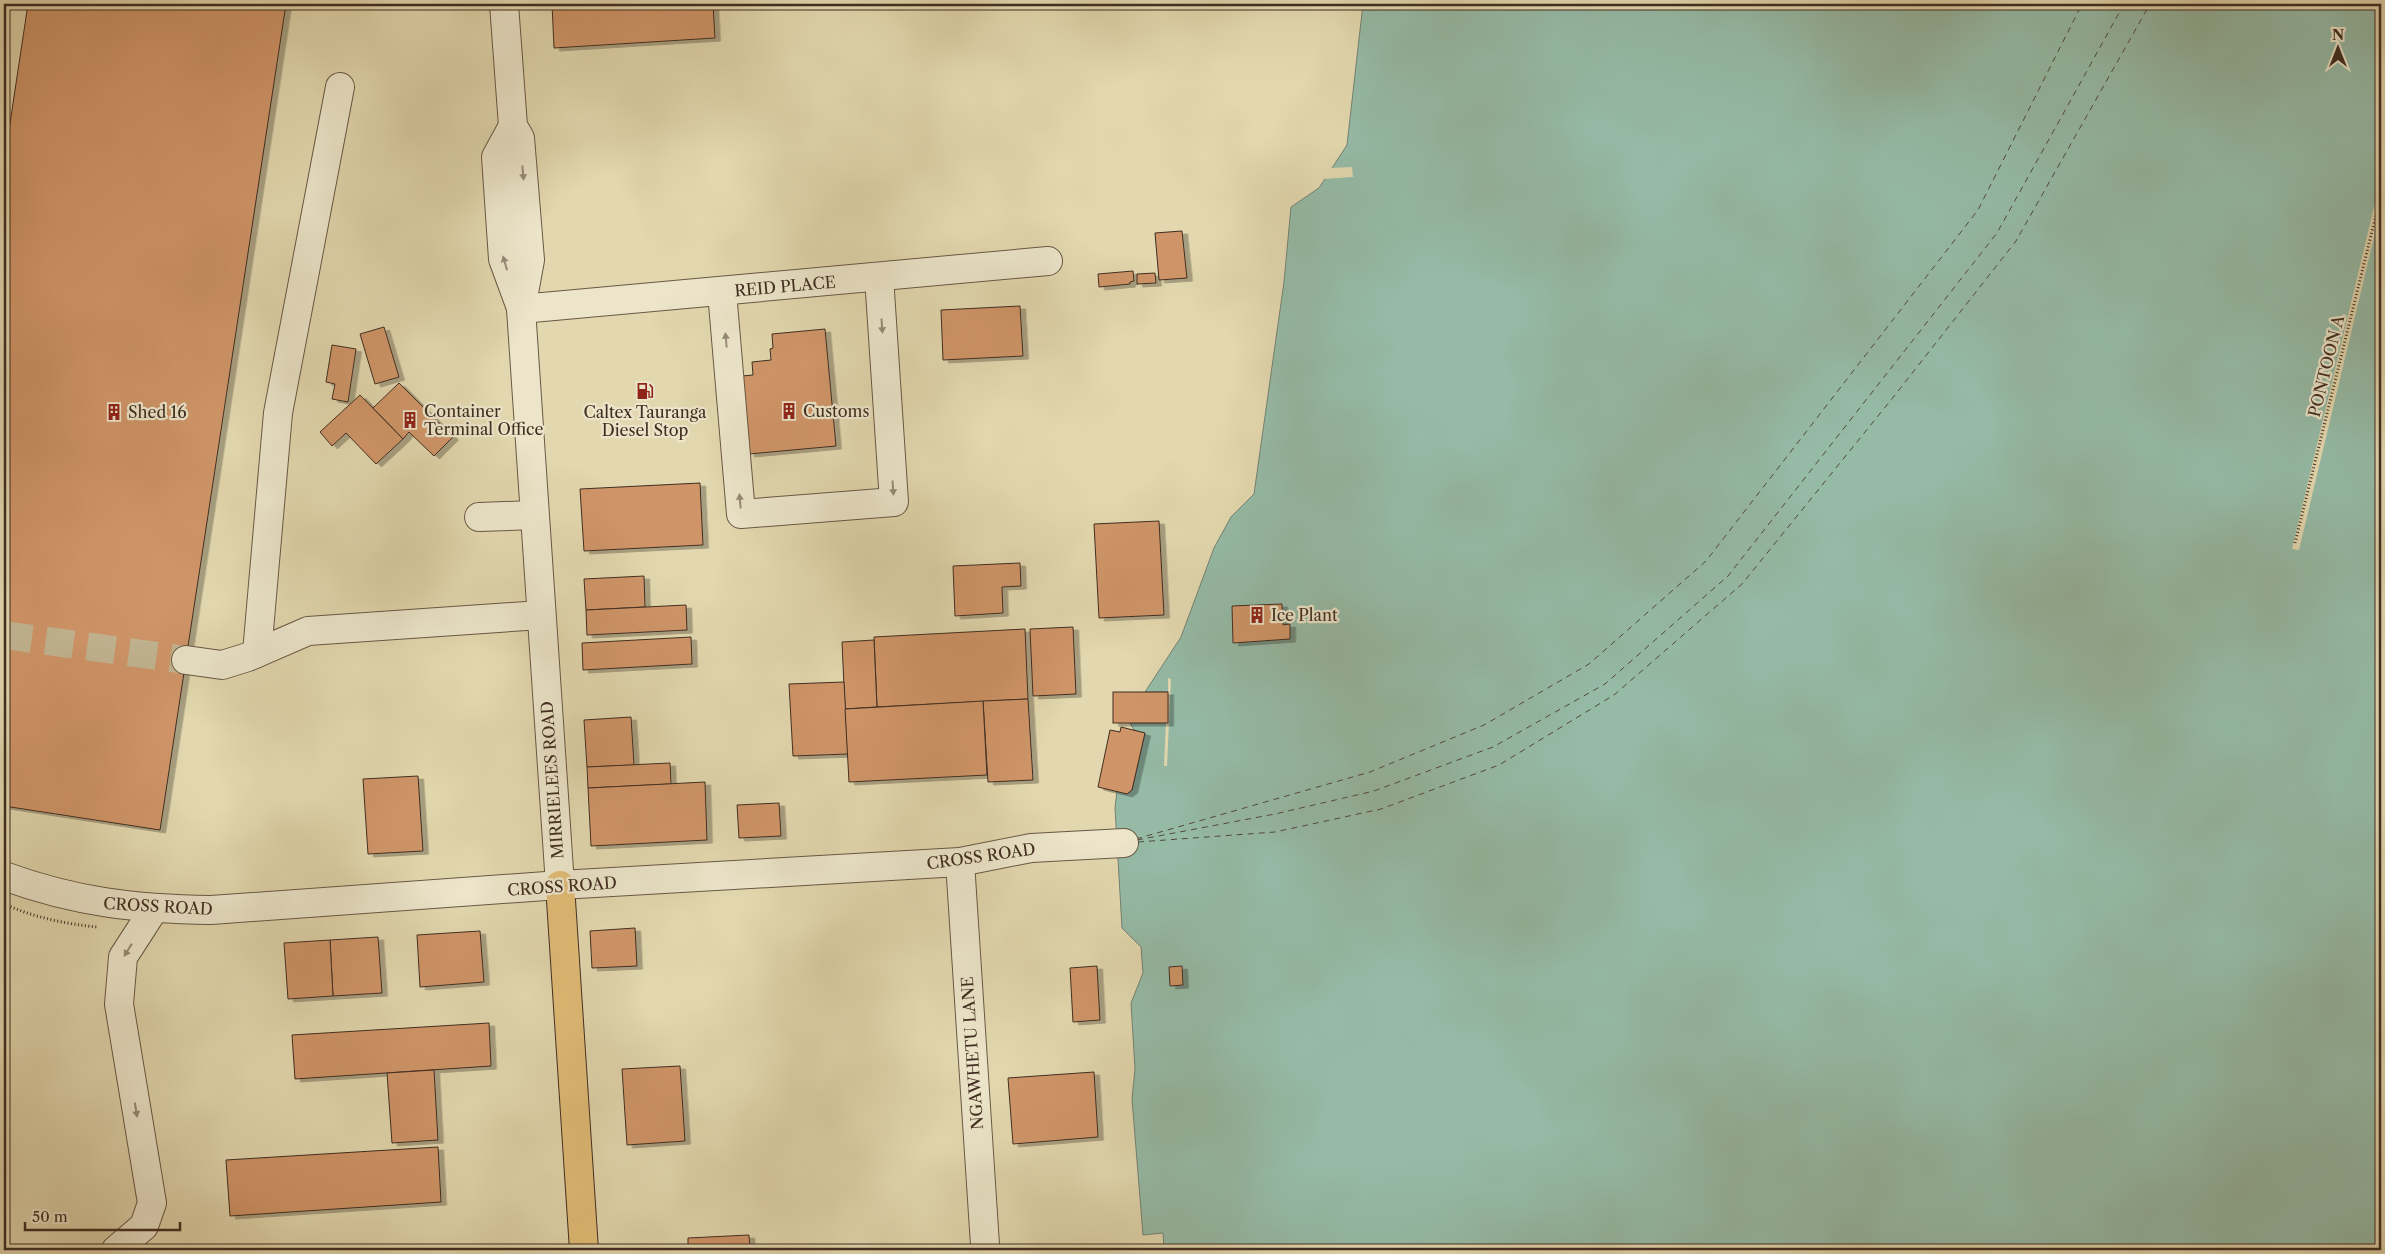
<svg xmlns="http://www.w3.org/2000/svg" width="2385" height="1254" viewBox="0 0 2385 1254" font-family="'Libre Caslon Text',serif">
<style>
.water{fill:#95baa6;stroke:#738271}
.pier{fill:#e2d7ae}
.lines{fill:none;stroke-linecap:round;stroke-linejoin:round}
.ferry{stroke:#51493c;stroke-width:1;stroke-dasharray:6 5;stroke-linecap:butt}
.building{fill:#cf9568;stroke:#402d21;filter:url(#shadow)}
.minor-tunnel{stroke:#c2b592;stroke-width:28;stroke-dasharray:28 14;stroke-linecap:butt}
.minor-casing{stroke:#685844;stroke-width:30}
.major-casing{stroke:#402d21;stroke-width:30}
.path{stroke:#402d21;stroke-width:3;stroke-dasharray:1 2.5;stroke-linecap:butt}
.minor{stroke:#ece5ca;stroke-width:28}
.major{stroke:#e1bc77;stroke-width:28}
.oneway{fill:#968976}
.labels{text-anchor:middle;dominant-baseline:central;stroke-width:4.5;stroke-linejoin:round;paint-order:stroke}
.street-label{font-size:16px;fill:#402d21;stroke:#ece5ca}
.poi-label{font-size:16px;fill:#402d21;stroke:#ece5ca;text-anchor:start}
</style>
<defs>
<filter id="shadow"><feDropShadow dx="5.5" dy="3" stdDeviation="0" flood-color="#0004"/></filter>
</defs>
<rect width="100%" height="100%" fill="#e2d7ae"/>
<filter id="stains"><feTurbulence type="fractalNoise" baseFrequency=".004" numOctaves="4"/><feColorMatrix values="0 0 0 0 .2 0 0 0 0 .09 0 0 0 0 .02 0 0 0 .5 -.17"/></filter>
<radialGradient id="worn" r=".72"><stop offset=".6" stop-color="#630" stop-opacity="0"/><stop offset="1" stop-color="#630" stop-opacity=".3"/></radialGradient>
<polygon class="water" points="1363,4 2381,4 2381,1250 1164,1250 1163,1233 1143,1235 1132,1099 1135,1069 1131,1003 1143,973 1141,947 1122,928 1115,808 1117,791 1127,794 1132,790 1145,733 1134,730 1130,723 1168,723 1168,692 1145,692 1181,637 1214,548 1231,517 1254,494 1284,282 1291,207 1319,188 1347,145"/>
<g class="pier">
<polygon points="1352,167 1353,177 1323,179 1329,168"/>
<polygon points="2381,178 2381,208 2299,550 2292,549"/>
<polygon points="1168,678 1171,679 1167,766 1164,766 1166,723 1168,723"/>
</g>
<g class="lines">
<g class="ferry">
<polyline points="1136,839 1370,772 1484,725 1589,664 1706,561 1978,210 2082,4"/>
<polyline points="1137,840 1275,814 1374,791 1493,747 1605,684 1728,576 1997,233 2124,4"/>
<polyline points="1138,842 1275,832 1381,809 1499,765 1614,695 1742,584 1895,395 2016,241 2150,4"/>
</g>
</g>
<g class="building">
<polygon points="28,4 286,4 160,830 4,806 4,163"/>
<polygon points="552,4 713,4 715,38 554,48"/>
<polygon points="1182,231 1187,278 1159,280 1155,233"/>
<polygon points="1133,271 1134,281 1130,282 1130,284 1099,287 1098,274"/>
<polygon points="1155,273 1156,283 1137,284 1137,274"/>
<polygon points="1020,306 1023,356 943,360 941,310"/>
<polygon points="384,327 399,377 375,384 360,334"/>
<polygon points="825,329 836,446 749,454 742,376 753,375 752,362 771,360 770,349 773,348 772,334"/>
<polygon points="332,345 356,349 348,402 332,399 335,384 326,382"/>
<polygon points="399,383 453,437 434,456 409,432 403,439 373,408"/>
<polygon points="360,395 403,439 376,464 346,433 332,446 320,432"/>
<polygon points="700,483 703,545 584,551 580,489"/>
<polygon points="1159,521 1164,615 1099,618 1094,524"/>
<polygon points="1020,563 1021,586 1002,587 1003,613 955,616 953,566"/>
<polygon points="644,576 645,607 586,610 584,579"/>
<polygon points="1282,604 1283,625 1290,624 1290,639 1233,643 1232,606"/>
<polygon points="686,605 687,630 587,635 586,610"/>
<polygon points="1073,627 1076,694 1033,696 1030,629"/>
<polygon points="1025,629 1028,699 877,707 874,637"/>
<polygon points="691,637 692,664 583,670 582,643"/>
<polygon points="874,640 877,707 845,709 842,642"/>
<polygon points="844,682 848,754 793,756 789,684"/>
<rect x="1113" y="692" width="55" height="31"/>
<polygon points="1028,699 1033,780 988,782 983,701"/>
<polygon points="983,701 987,775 849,782 845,709"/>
<polygon points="631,717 634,765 587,767 584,720"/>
<polygon points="1121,727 1145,733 1132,790 1127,794 1098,787 1110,730 1120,732"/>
<polygon points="670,763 671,784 588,788 587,767"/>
<polygon points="418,776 423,851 368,854 363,779"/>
<polygon points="705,782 707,840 591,846 588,788"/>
<polygon points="779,803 781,836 739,838 737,805"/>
<polygon points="635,928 637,966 592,968 590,931"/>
<polygon points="480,931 484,982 420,987 417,935"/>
<polygon points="378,937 382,993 333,996 330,940"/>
<polygon points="330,940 333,996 288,999 284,943"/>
<polygon points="1097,966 1100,1020 1073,1022 1070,968"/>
<polygon points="1182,966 1183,985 1170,986 1169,967"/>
<polygon points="489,1023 491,1066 295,1079 292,1035"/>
<polygon points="680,1066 685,1141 627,1145 622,1069"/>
<polygon points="434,1070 438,1140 392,1143 387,1073"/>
<polygon points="1094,1072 1098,1137 1013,1144 1008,1078"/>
<polygon points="438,1147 441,1202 230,1216 226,1160"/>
<polygon points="749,1235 750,1250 688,1250 688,1238"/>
</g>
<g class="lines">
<polyline class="minor-tunnel" points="4,635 186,660"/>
<g class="minor-casing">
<g id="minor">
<polyline points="504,4 513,126 520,138 530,260 521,309 560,885"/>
<polyline points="513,126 496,157 503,259 521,308"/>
<polyline points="722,292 741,514 894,502 879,277"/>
<polyline points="521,309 1048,261"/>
<polyline points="479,517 534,515"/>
<polyline points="257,653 278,413 340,87"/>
<polyline points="186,660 222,665 248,657 308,631 541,615"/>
<polyline points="960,862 985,1245"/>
<path d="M 4,876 C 75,902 136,909 211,910 L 560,885 L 960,862 L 1031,848 L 1124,843"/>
<polyline points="116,1250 144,1226 152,1203 119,1004 123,957 154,909"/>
</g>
</g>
<g class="major-casing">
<polyline id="major" points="560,885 584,1250"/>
</g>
<g class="path">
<polyline points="2295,543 2381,195"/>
<path d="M 4,904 C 33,917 65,924 97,927"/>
</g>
<use href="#minor" class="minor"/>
<use href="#major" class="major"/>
</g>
<defs><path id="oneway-solid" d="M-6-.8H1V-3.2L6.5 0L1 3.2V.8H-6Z" transform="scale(1.25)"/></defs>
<g class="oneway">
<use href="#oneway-solid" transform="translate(523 173) rotate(85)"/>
<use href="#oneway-solid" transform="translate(505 263) rotate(-106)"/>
<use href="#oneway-solid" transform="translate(882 326) rotate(86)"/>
<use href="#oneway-solid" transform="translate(726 340) rotate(-95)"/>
<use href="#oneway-solid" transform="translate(893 488) rotate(86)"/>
<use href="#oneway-solid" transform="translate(740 501) rotate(-95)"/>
<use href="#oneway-solid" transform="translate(128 950) rotate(122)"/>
<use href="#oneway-solid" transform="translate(136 1110) rotate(81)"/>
</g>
<defs>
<g id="fuel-bare" transform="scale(1.35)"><path d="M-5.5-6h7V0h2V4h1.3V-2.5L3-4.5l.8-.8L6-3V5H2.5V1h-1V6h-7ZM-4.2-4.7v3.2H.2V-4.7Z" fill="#8f2418" stroke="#ece5ca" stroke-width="2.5" paint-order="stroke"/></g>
<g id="building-bare" transform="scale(1.35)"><path d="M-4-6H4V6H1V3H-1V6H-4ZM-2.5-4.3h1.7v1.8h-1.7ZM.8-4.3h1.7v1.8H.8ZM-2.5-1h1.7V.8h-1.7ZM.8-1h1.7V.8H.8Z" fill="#8f2418" stroke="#ece5ca" stroke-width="2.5" paint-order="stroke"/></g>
</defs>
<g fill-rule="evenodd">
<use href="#fuel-bare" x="645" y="391"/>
<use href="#building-bare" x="789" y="411"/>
<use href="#building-bare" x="114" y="412"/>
<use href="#building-bare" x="410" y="420"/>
<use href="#building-bare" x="1257" y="615"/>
</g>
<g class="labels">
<g class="street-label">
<text transform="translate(785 286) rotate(-5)">REID PLACE</text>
<text transform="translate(2326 366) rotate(-76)">PONTOON A</text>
<text transform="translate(552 780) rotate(-94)">MIRRIELEES ROAD</text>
<text transform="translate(981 856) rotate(-8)">CROSS ROAD</text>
<text transform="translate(562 886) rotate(-4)">CROSS ROAD</text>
<text transform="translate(158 906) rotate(3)">CROSS ROAD</text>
<text transform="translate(972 1053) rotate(-94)">NGAWHETU LANE</text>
</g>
<g class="poi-label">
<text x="424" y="411">Container<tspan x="424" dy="18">Terminal Office</tspan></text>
<text x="803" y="411">Customs</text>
<text x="128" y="412">Shed 16</text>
<text x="645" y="412" text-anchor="middle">Caltex Tauranga<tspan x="645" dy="18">Diesel Stop</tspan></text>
<text x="1271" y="615">Ice Plant</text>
</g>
</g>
<rect width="2385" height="1254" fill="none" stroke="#e2d7ae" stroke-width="20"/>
<rect x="5" y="5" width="2375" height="1244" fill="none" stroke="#402d21" stroke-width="2.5"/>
<rect x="10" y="10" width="2365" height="1234" fill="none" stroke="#402d21"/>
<g transform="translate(2338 48)" stroke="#ece5ca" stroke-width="4" paint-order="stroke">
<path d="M0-4L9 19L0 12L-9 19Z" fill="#402d21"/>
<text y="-8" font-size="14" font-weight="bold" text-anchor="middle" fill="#402d21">N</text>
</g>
<path d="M25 1222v8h155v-8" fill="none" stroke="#402d21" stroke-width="2.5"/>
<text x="32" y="1222" font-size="15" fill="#402d21" stroke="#ece5ca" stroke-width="4" paint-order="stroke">50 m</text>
<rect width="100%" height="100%" filter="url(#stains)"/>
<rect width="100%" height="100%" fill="url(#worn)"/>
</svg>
